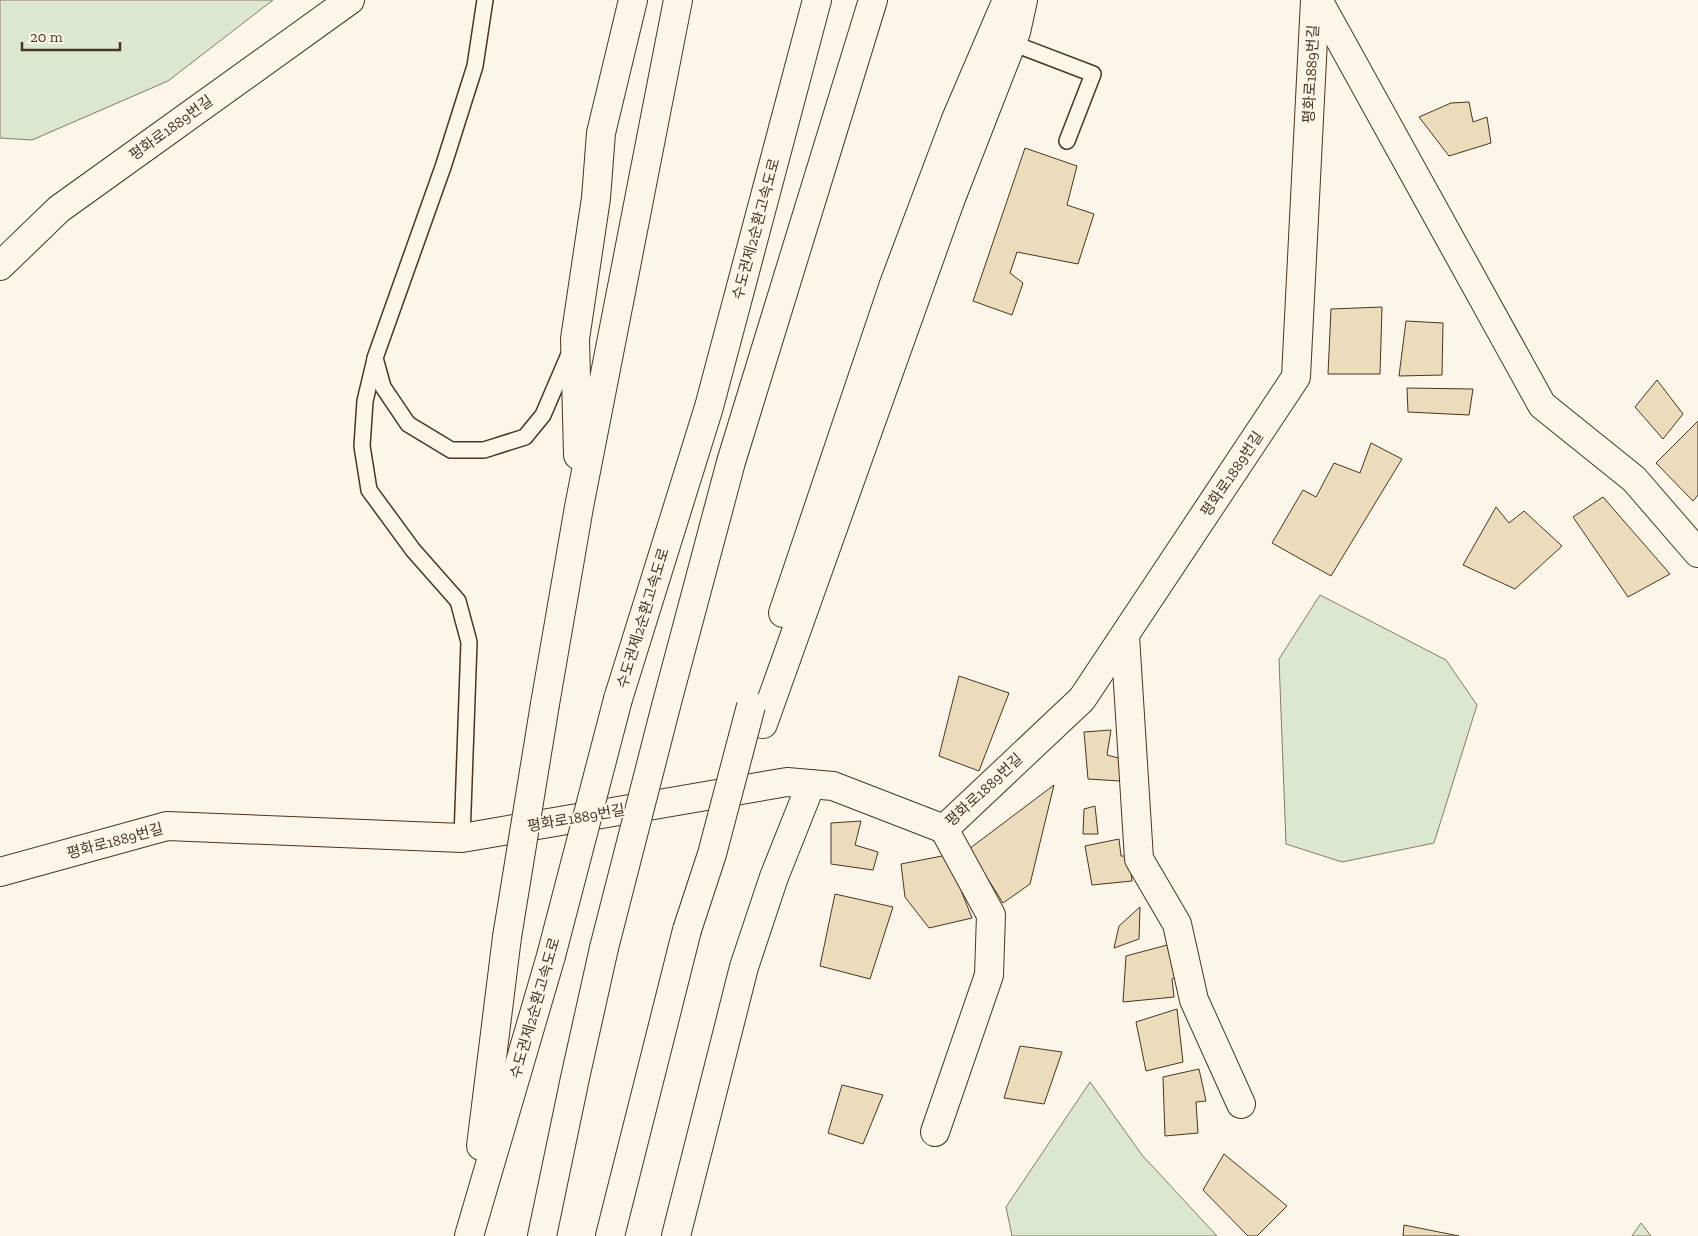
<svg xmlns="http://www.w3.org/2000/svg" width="1698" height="1236" viewBox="0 0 1698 1236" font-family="'Zilla Slab','Noto Sans KR',serif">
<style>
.green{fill:#dce7d0;stroke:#887966}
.building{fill:#ecdcbc;stroke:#4a3520}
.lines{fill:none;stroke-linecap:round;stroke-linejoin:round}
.lane-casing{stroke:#4a3520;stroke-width:18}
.street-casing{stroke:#4a3520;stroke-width:30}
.highway-casing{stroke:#4a3520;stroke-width:30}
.lane{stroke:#fbf6e9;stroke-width:15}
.street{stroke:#fbf6e9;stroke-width:28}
.highway{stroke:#fbf6e9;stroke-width:28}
.highway-bridge-casing{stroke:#4a3520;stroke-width:30;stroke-linecap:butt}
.highway-bridge{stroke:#fbf6e9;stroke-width:28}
.labels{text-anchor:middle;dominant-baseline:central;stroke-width:4;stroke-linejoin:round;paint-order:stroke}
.street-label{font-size:15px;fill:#4a3520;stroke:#fbf6e9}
</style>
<rect width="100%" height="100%" fill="#fbf6e9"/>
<g class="green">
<polygon points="0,0 273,0 168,81 32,140 0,138"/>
<polygon points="1320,595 1446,660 1477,705 1434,843 1342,862 1286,844 1279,659"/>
<polygon points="1090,1082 1142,1155 1217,1236 1012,1236 1006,1207"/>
<polygon points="1641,1223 1651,1236 1632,1236"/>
</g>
<g class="building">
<polygon points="1469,102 1473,122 1487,117 1491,143 1449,156 1419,117 1451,103"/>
<polygon points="1025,148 1077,166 1067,205 1094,214 1078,264 1017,252 1010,273 1023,283 1012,315 973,301"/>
<polygon points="1382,307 1380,374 1328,374 1331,309"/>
<polygon points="1406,321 1443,323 1442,375 1399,376"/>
<polygon points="1657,380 1683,414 1663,439 1635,407"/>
<polygon points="1407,388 1473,389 1469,415 1408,412"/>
<polygon points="1698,421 1698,495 1693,501 1656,463"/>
<polygon points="1371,443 1402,459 1331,576 1272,543 1303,490 1316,497 1334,463 1360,473"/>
<polygon points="1603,497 1670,574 1628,597 1573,517"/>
<polygon points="1496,507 1509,523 1524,511 1562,546 1515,589 1463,565"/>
<polygon points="959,676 1009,693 979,771 939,756"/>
<polygon points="1111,730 1107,755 1122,759 1120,781 1088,779 1084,732"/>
<polygon points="1054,785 1030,884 1003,903 969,849"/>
<polygon points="1095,806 1098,834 1083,834 1084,809"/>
<polygon points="861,821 855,845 878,852 873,870 831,864 831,823"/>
<polygon points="1119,839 1121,856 1129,856 1132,881 1092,885 1085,846"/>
<polygon points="947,855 972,918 929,928 905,897 901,864"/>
<polygon points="835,894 893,907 870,979 820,966"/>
<polygon points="1140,907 1139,939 1114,948 1119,926"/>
<polygon points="1171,944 1180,976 1172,979 1174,997 1123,1002 1126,956"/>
<polygon points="1177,1009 1183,1062 1146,1071 1136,1022"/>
<polygon points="1020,1046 1062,1052 1044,1104 1004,1098"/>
<polygon points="1199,1069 1206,1101 1196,1102 1198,1133 1165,1136 1163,1077"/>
<polygon points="842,1085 883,1095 863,1144 828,1133"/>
<polygon points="1224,1154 1287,1206 1257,1236 1248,1236 1203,1190"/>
<polygon points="1404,1225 1459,1236 1403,1236"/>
</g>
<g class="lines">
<g class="lane-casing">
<g id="lane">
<polyline points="485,0 475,66 443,167 375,358 383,387 408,424 451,450 484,450 525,437 543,415 570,352"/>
<polyline points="1012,43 1093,74 1067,141"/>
<polyline points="375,359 365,401 362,446 369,490 413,550 458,601 469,642 462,838"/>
</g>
</g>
<g class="street-casing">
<g id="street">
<polyline points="1318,0 1542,405 1634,479 1698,553"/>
<polyline points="0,266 59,209 350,0"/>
<polyline points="1125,636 1139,859 1177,924 1194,1000 1241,1104"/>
<polyline points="0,872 167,826 462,838 787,782 833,786 944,829 1082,699 1296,377 1315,0"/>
<polyline points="935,1132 989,975 991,915 944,829"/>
<polyline points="676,1236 744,967 774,877 811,784"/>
</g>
</g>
<g class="highway-casing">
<g id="highway">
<polyline points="578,455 575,339 596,198 601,133 633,0"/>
<polyline points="783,613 894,284 956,119 1007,0"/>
<polyline points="618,699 709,407 817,0"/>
<polyline points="545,704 579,507 678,0"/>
<polyline points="666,706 731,462 873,0"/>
<polyline points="763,724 950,201 1016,32 1023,0"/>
<polyline points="481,1146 507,937"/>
<polyline points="469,1236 551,956"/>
<polyline points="542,1236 575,1078 604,948"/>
<polyline points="610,1236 687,930"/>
</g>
</g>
<use href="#lane" class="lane"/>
<use href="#street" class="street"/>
<use href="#highway" class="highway"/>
<g class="highway-bridge-casing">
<g id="highway-bridge">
<polyline points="687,930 712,854 751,706"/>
<polyline points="507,937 545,704"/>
<polyline points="604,948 666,706"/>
<polyline points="551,956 618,699"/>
</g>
</g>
<use href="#highway-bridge" class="highway-bridge"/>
</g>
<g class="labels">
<g class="street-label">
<text transform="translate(1311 74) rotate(-87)">평화로1889번길</text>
<text transform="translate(171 128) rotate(-36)">평화로1889번길</text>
<text transform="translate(756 229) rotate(-75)">수도권제2순환고속도로</text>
<text transform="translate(1232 474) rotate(-56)">평화로1889번길</text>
<text transform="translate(643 618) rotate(-73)">수도권제2순환고속도로</text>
<text transform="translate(984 790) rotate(-43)">평화로1889번길</text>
<text transform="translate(576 818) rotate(-10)">평화로1889번길</text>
<text transform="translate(115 841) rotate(-15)">평화로1889번길</text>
<text transform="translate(535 1008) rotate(-74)">수도권제2순환고속도로</text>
</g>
</g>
<path d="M22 42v8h98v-8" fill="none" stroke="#4a3520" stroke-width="2.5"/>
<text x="30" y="42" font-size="15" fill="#4a3520" stroke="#fbf6e9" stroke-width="4" paint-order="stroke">20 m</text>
</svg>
